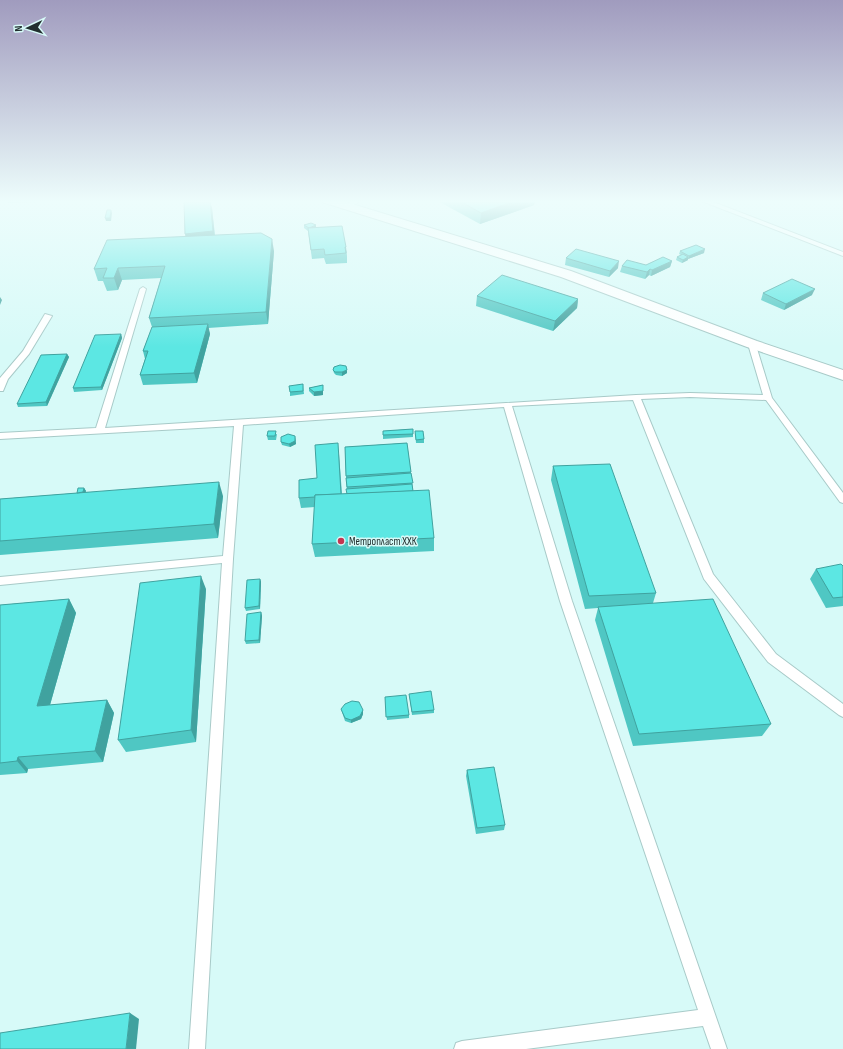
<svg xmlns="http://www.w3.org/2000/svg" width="843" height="1049" viewBox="0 0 843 1049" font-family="'Sofia Sans Condensed',sans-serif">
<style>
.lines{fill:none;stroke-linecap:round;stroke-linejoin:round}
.lane-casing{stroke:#a8cac8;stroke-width:2}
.street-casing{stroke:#a8cac8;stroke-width:2}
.lane{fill:#fff;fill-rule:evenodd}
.street{fill:#fff;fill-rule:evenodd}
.wall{fill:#4fc7c3}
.shaded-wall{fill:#40a29f}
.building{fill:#5ce7e3;stroke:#40a29f}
.poi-dot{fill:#c53551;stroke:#d7faf8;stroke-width:1.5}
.labels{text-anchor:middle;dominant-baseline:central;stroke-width:3;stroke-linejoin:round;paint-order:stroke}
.poi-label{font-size:11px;fill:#212f2e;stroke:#d7faf8;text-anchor:start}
</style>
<rect width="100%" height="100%" fill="#d7faf8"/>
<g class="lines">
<g class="lane-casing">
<g id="lane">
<polygon points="354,200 362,200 349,208 345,208 345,206"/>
<polygon points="699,200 708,200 843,252 843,256"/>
<polygon points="143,287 146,289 105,428 636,395 690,393 763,395 748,344 749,342 755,342 772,398 843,493 843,503 840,502 766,400 690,397 641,399 713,574 776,654 843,704 843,717 839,715 768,662 704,579 633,400 512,406 572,601 727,1049 711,1049 703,1026 526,1049 454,1049 456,1043 462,1041 698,1010 560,601 504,407 243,425 233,559 205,1049 189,1049 222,563 0,585 0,577 223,556 234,426 0,439 0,433 96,428 140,289"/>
<polygon points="45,314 52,316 29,354 8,379 3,391 0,391 0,378 23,351"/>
</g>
</g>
<g class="street-casing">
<polygon id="street" points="321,200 339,200 571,271 757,341 843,370 843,380 747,347 561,277 322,202"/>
</g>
<use href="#lane" class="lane"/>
<use href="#street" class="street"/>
</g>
<g class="wall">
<polygon points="7,200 100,200 8,203"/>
<polygon points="436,200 535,200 534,205 480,224"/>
<polygon points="212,208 215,235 274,251 268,324 208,328 210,334 197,383 143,385 140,375 145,359 143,351 152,327 149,318 161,278 122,280 118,290 107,291 103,281 98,281 94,269 185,236"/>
<polygon points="304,225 316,228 342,226 347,256 347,263 326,264 324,258 312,259 308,231 304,228"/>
<polygon points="680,251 704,253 688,259 688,260 682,263 676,260 677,257 681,255 679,254"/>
<polygon points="566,258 618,268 609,277 565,265"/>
<polygon points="672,261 670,267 651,276 649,275 645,279 620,272 622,266 646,265"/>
<polygon points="763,293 812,295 784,310 761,300"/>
<polygon points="477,296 578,299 577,308 553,331 476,306"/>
<polygon points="121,334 122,338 102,390 74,392 73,388"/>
<polygon points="67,354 69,357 47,406 18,407 17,404"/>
<polygon points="333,370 347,373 342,376 336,375 334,373"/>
<polygon points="303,384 304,394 290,396 290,392"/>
<polygon points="323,385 323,395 314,396 309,391 309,388"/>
<polygon points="413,429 413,437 383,439 383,431"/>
<polygon points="415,431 424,439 424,443 416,443"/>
<polygon points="277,434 276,440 268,440 267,436"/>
<polygon points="295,436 296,444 290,447 282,445 281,442"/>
<polygon points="407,443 411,473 413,491 434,538 434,551 315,557 312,544 315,507 301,508 299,498 339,454 342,494 347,494 346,478 345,447"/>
<polygon points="553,466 656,593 653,603 771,724 762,736 633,746 595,620 598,608 585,609 551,480"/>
<polygon points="84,488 86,491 85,492 223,496 218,538 0,555 0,499 77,493"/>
<polygon points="843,566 843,606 826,608 810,579 816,569"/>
<polygon points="260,579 261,582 260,609 246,611 245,608"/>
<polygon points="206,589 196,742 126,752 118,740"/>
<polygon points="69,599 76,613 50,705 107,700 114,713 103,762 28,769 27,773 0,775 0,605"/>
<polygon points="261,612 262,616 260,643 246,644 245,641"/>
<polygon points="409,694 434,710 434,713 412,715"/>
<polygon points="385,697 409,715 409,718 387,720"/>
<polygon points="341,709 363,714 361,719 351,723 345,721"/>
<polygon points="467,770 505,825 504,830 476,834 466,776"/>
</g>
<g class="shaded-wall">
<polygon points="210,200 212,208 215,240 187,243 185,234"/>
<polygon points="517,200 535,200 534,205 480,224 481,213"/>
<polygon points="111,210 112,213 111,221 106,221 105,218"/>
<polygon points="316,225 316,228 309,228"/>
<polygon points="272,239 274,251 268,324 266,312"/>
<polygon points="345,247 346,247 347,256"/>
<polygon points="705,249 704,253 688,259 689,256"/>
<polygon points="688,257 688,260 682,263 683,260"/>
<polygon points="619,261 618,268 609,277 610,271"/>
<polygon points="672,261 670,267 651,276 652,270"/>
<polygon points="118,268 122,280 118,290 114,278"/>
<polygon points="650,269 649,275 645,279 647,272"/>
<polygon points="815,289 812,295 784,310 786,304"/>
<polygon points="0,297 2,300 0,305"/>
<polygon points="578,299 577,308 553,331 555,321"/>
<polygon points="208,324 210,334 197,383 194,373"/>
<polygon points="121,334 122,338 102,390 101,387"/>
<polygon points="67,354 69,357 47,406 46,402"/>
<polygon points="347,370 347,373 342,376 342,372"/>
<polygon points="323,385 323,395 314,396 314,392"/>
<polygon points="295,436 296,444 290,447 289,444"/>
<polygon points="219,482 223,496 218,538 214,524"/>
<polygon points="84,488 86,491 83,500 82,497"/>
<polygon points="201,576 206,589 196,742 191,730"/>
<polygon points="260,579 261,582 260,609 259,606"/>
<polygon points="69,599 76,613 46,719 37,706"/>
<polygon points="261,612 262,616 260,643 259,640"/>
<polygon points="107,700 114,713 103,762 95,751"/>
<polygon points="363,710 363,714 361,719 351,723 351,720"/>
<polygon points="18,757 28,769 27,773 17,761"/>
<polygon points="130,1013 139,1019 136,1049 126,1049"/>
</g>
<g class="building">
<polygon points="184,200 204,200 184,202"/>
<polygon points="204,200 210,200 213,231 185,234 184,202"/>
<polygon points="458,200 517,200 481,213"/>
<polygon points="107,210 111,210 110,218 105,218"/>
<polygon points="311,223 316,225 309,228 304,225"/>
<polygon points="342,226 346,247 345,247 346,253 325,255 324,249 311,250 308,228"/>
<polygon points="261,233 272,239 266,312 149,318 165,266 118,268 114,278 103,278 107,268 94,269 107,240"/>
<polygon points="696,245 705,249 689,256 680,251"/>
<polygon points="576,249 619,261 610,271 566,258"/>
<polygon points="683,254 688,257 683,260 677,257"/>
<polygon points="663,257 672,261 652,270 650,269 647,272 622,266 627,260 646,265"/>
<polygon points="502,275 578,299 555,321 477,296"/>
<polygon points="792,279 815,289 786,304 763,293"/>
<polygon points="208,324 194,373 140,375 148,351 143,351 152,327"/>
<polygon points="121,334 101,387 73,388 95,335"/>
<polygon points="67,354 46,402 17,404 41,355"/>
<polygon points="340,365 346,366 347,370 342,372 335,372 333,370 334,367"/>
<polygon points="303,384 303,391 290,392 289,386"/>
<polygon points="323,385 323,391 314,392 309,388"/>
<polygon points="413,429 413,434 383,435 383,431"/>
<polygon points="268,431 276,431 275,436 267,436"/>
<polygon points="415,431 423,431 424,439 416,440"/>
<polygon points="288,434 295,436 295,441 289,444 281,442 281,437"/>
<polygon points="338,443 341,494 315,495 315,497 299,498 299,480 317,478 315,445"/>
<polygon points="407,443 411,472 346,476 345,447"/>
<polygon points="610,464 656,593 589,596 553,466"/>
<polygon points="411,473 413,483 347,487 346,478"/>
<polygon points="219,482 214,524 0,541 0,499"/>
<polygon points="412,484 413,491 347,494 346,489"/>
<polygon points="78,488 84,488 83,492 77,493"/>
<polygon points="429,490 434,538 312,544 315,495"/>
<polygon points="841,564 843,566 843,597 833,598 816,569"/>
<polygon points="201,576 191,730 118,740 140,583"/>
<polygon points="260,579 259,606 245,608 247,580"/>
<polygon points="69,599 37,706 107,700 95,751 18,757 17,761 0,763 0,605"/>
<polygon points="713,599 771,724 639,734 598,607"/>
<polygon points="261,612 259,640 245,641 247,614"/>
<polygon points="431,691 434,710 412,712 409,694"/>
<polygon points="406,695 409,715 386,717 385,697"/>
<polygon points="352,701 359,702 363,710 360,716 351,720 345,718 341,709 345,704"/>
<polygon points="494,767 505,825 477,828 467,770"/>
<polygon points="130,1013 126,1049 0,1049 0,1033"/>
</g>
<linearGradient id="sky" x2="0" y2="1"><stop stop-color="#a09bbe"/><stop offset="0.58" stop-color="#edfdfc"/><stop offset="1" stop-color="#edfdfc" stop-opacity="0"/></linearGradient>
<rect width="843" height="347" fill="url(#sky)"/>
<circle class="poi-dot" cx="341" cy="541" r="4"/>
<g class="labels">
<g class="poi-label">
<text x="349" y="541">Метропласт ХХК</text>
</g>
</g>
<g transform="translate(28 28) rotate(266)" stroke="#d7faf8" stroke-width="3" paint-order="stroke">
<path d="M0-3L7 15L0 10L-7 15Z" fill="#212f2e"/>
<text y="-6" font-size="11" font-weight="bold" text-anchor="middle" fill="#212f2e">N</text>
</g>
</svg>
